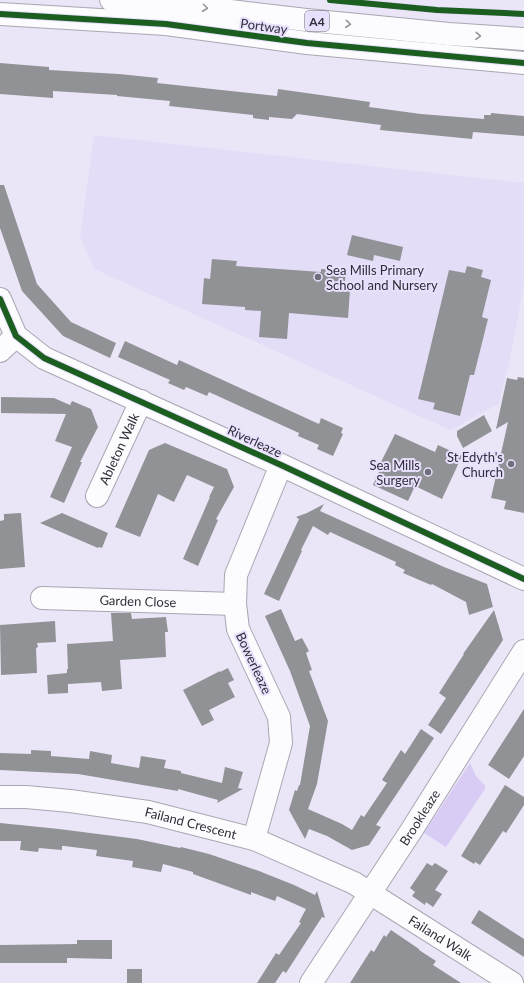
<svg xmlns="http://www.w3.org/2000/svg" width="524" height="983" viewBox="0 0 524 983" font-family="Lato,sans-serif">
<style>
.built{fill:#e4ddf8}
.green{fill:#d8ccf5}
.building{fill:#919296}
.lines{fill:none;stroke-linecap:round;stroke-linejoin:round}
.minor-casing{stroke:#aaa6b2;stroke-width:24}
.highway-casing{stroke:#aaa6b2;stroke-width:24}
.minor{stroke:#fcfbfe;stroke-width:22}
.highway{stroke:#fcfbfe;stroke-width:22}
.cycleway-casing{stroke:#e8e0fd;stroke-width:8}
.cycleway{stroke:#1b5e20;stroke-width:6}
.oneway{stroke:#96949b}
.poi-dot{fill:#716e7b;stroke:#e8e0fd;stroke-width:1.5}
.labels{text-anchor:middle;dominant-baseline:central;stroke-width:4;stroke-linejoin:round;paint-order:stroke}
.shield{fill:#e8e0fd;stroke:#676373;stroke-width:1}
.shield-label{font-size:12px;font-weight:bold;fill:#302d38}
.street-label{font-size:13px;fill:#302d38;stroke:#e8e0fd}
.poi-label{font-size:13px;fill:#302d38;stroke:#e8e0fd;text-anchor:end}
</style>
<rect width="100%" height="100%" fill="#ebe6f7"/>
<polygon class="built" points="94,135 524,183 524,285 510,359 499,404 450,430 94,269 80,236"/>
<polygon class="green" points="470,763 476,776 485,786 485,789 446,847 424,833"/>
<g class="building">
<polygon points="0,63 49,67 49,70 119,74 158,78 157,83 277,96 278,89 370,102 369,107 421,114 484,119 484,115 491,115 491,113 524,116 524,136 473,132 472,139 380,130 381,125 297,114 292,119 269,117 269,120 253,118 253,115 169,106 170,101 117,96 117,95 53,91 53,98 0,94"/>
<polygon points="0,185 4,185 37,284 71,322 116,343 110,358 63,336 22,291 0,228"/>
<polygon points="352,235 403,247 400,261 374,255 373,261 347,255"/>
<polygon points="212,259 237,261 236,266 321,272 321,269 346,271 344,290 350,290 348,318 289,313 287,339 259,337 261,311 245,310 245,307 202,304 204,278 210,279"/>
<polygon points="467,266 483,270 481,277 491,280 482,317 488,319 474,375 470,375 460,416 433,409 435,403 418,399 449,270 465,273"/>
<polygon points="125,341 177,365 179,360 319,424 321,418 343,428 341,433 343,434 333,456 317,449 319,445 298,436 299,433 209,392 207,396 186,387 184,390 168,383 170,380 118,357"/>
<polygon points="518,377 524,378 524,513 504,509 506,501 491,498 508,422 496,429 507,378 517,380"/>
<polygon points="1,397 54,398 70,405 72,401 91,409 98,427 80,462 82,462 64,503 50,497 72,447 55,441 66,414 1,413"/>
<polygon points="484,415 492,431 463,448 457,436 457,431"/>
<polygon points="395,434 435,452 438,445 462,456 442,499 415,486 408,501 373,485 383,463 381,462"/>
<polygon points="165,443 227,469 234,487 216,519 218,520 198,566 183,559 210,497 209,497 214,487 187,475 174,502 158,494 140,537 115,527 149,450"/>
<polygon points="324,504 320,511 444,567 487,584 493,607 469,615 466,602 432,584 431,585 403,573 405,570 395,565 396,562 330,532 328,535 313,526 301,550 302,551 279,601 264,594 299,519 296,517 307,513"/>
<polygon points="21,513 25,567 0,569 0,521 4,520 4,514"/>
<polygon points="62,513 108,533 102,548 99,547 98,548 40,523"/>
<polygon points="281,609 295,641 302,638 309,651 306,653 312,670 309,671 328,721 317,784 308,809 342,824 352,830 361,815 364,817 387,783 382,780 401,750 405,754 421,729 434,738 376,825 381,827 369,845 352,850 327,836 309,829 305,839 289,810 295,790 297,791 299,785 300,785 310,726 290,671 265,616"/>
<polygon points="494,610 503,640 441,734 428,725 446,698 439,693 464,654 463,654"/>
<polygon points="111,613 131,613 132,619 166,617 168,632 165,632 166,657 120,660 122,689 102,691 101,682 68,684 68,693 48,694 47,675 67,673 67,669 68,669 67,644 113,641"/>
<polygon points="55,621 56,642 37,643 38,647 36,648 37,673 1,675 0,625"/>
<polygon points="228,668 234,680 228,683 235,697 209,710 214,720 202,726 183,690 220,671 220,672"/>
<polygon points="524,709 524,756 509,779 488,765"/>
<polygon points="31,750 51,751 51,756 89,759 90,751 112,755 111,763 139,768 141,756 166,760 164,768 181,771 181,773 222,783 225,767 243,772 238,788 243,789 217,803 218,800 178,789 178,791 78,774 0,770 0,753 31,754"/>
<polygon points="505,785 524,797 524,805 506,833 503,831 480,865 475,862 474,864 461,856"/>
<polygon points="0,823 59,829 137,839 180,848 181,847 209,854 259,871 294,885 315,895 317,891 325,918 322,917 286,973 283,971 275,983 257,983 276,953 279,955 301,923 299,922 306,909 277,896 275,901 251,892 251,895 193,874 193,872 171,866 163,864 161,872 132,867 133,861 96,856 97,850 64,846 62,846 62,850 39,848 38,852 20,850 21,841 0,841"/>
<polygon points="427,863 432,866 435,863 448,871 435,890 442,894 433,907 426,902 425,905 412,896 415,892 410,888"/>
<polygon points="479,910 524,939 524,957 471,923"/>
<polygon points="391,930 419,949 419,950 436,961 433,965 461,983 350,983 371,950 374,952 384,935 386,937"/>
<polygon points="77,940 112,940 112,959 67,958 67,963 0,963 0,945 77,944"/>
<rect x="127" y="969" width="15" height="14"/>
</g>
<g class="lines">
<g class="minor-casing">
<g id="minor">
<polyline points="0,299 16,336 44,358 281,465 524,579"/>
<polyline points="0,351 16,336"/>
<path id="s1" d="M 97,496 L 141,401"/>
<path id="s2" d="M 42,598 L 235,604"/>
<path id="s3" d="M 0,797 L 26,797 L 70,801 L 148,812 L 254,839 L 354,883 L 512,983"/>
<polyline points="254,839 281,743 279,717 238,629 235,604 236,575 281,465"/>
<path id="s4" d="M 311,983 L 411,831 L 524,651"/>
</g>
</g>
<g class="highway-casing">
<g id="highway">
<polyline points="111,0 164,3 306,20 449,34 524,39"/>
<polyline points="0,14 166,24 307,43 524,63"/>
</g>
</g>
<use href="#minor" class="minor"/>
<use href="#highway" class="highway"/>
<g class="cycleway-casing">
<g id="cycleway">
<polyline points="330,0 437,10 524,14"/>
<polyline points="0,14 166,24 307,43 524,63"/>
<polyline points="0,299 16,336 44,358 281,465 524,579"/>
</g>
</g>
<use href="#cycleway" class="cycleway"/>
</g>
<defs><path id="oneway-chevron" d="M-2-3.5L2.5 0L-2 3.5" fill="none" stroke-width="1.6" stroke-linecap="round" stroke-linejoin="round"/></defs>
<g class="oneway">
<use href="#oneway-chevron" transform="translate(205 8) rotate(7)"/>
<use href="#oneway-chevron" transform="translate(348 24) rotate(6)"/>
<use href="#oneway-chevron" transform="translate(478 36) rotate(4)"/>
</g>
<g class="poi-dot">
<circle cx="318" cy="277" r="4"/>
<circle cx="511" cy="464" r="4"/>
<circle cx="428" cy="472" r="4"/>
</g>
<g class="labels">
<rect class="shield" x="305" y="11" width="24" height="20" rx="3"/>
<g class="shield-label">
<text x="317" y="21">A4</text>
</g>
<g class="street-label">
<text transform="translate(264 26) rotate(8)">Portway</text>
<text transform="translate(255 441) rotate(25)">Riverleaze</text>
<text stroke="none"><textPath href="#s1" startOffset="52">Ableton Walk</textPath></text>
<text stroke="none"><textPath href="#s2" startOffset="96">Garden Close</textPath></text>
<text transform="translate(254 663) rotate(65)">Bowerleaze</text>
<text stroke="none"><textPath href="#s4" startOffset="198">Brookleaze</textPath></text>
<text stroke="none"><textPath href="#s3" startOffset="193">Failand Crescent</textPath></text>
<text stroke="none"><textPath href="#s3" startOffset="470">Failand Walk</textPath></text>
</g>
<g class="poi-label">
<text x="326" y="270" text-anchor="start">Sea Mills Primary<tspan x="326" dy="15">School and Nursery</tspan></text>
<text x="503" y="457">St Edyth's<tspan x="503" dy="15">Church</tspan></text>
<text x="420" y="465">Sea Mills<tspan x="420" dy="15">Surgery</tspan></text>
</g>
</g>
</svg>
